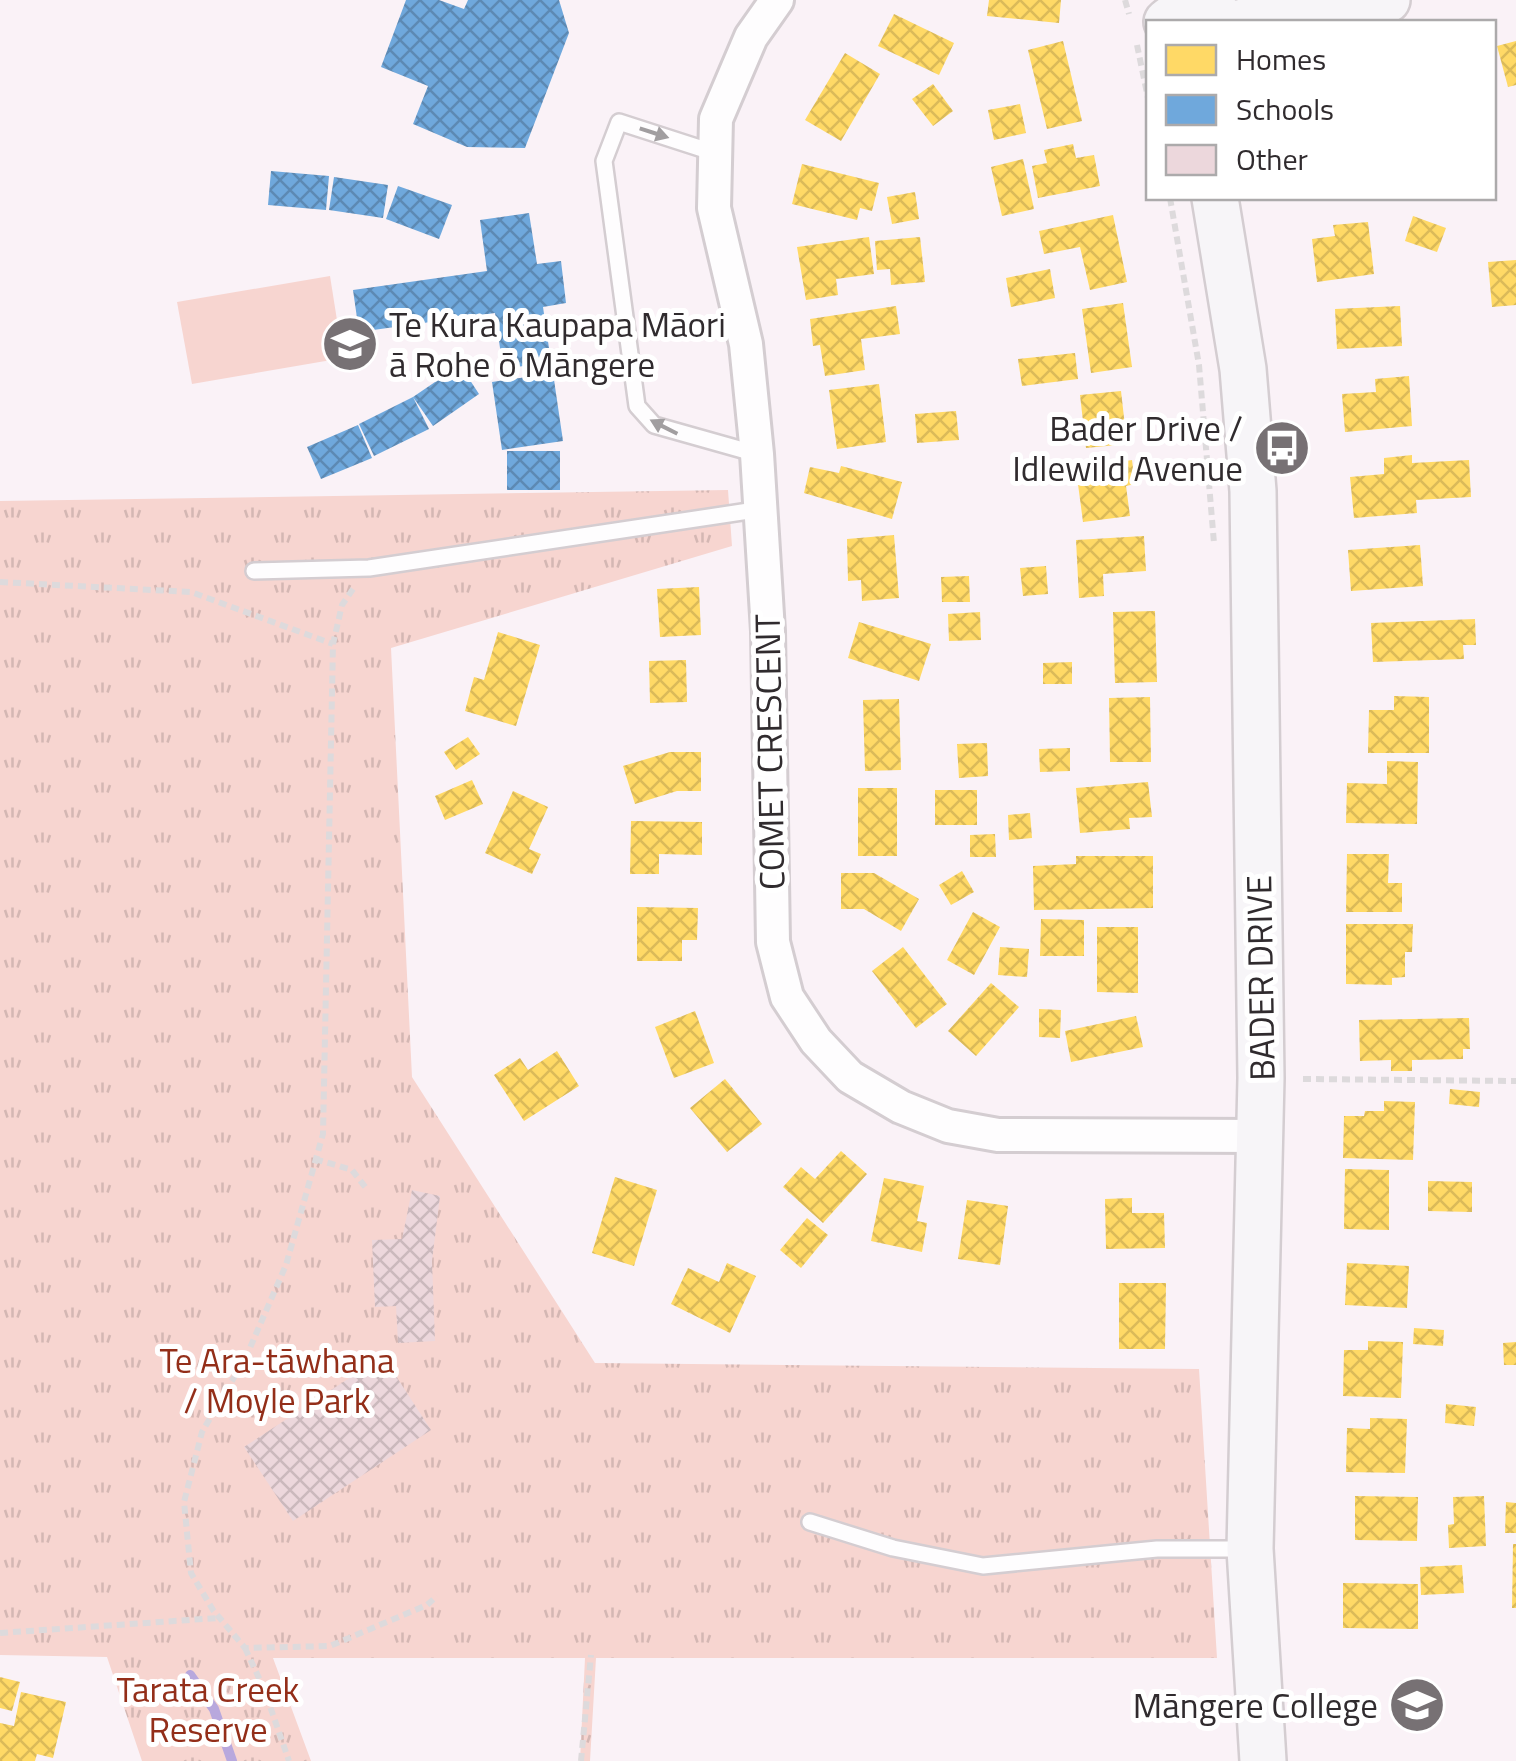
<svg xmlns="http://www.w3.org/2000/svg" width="1516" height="1761" viewBox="0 0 1516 1761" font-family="'Titillium Web',sans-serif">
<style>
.grass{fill:#f7d5d0}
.park{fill:url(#park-tufts)}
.homes{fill:url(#homes-cross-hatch)}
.schools{fill:url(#schools-cross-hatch)}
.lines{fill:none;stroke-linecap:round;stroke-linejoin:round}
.stream{stroke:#b8a8dd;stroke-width:10}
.building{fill:url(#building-cross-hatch)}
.lane-casing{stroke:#d4cdd1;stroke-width:20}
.street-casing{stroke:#d4cdd1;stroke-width:38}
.secondary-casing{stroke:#d4cdd1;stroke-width:50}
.path{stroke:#dddadc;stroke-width:6;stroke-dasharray:8 5;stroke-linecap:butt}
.lane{stroke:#fefdfe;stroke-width:15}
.street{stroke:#fefdfe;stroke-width:32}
.secondary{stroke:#f7f5f8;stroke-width:45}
.oneway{fill:#a19ea0}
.labels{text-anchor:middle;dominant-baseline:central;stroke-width:10;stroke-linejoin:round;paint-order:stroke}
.poi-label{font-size:35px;fill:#302b2e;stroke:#fff;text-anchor:end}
.street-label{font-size:35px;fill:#302b2e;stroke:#fff}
.park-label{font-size:35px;fill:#932e19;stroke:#fff}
</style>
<defs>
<pattern id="park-tufts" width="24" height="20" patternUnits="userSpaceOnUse" patternTransform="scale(2.5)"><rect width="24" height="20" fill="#f7d5d0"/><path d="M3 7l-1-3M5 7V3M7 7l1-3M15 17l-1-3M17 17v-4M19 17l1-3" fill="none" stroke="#d4b7b3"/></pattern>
<pattern id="homes-cross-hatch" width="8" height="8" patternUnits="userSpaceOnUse" patternTransform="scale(2.5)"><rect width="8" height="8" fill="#ffd966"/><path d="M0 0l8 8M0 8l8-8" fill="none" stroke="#dbba59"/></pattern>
<pattern id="schools-cross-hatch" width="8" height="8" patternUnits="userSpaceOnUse" patternTransform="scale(2.5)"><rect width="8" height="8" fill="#6fa8dc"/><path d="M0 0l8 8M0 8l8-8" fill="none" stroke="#5c89b3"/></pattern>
<pattern id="building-cross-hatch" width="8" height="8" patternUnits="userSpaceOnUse" patternTransform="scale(2.5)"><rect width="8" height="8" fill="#ecd7dc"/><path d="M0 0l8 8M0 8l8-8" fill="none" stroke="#cbb9bd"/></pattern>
</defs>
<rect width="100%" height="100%" fill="#faf2f7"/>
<polygon class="grass" points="330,276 343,358 192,384 177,302"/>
<polygon class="park" points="728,490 732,546 391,648 412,1077 595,1363 1199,1369 1217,1658 596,1658 590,1761 580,1761 585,1658 273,1658 311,1761 142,1761 107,1657 0,1655 0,501"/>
<g class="homes">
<polygon points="989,0 1061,0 1059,23 987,16"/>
<polygon points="894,14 954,43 939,75 878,46"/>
<polygon points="1063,41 1082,121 1047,129 1028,50"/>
<polygon points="1516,41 1516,85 1508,87 1497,46"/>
<polygon points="845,53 880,74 841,141 805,120"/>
<polygon points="933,84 953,111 933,126 912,99"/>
<polygon points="1020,104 1026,133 994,140 988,110"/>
<polygon points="1073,144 1076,158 1094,155 1100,186 1038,198 1032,166 1047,163 1044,150"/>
<polygon points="1023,159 1034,209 1002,216 991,167"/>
<polygon points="802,164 879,183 872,211 860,208 857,220 792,204"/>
<polygon points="915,192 919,219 892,224 887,197"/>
<polygon points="1113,215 1127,282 1090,290 1080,247 1044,254 1039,231"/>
<polygon points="1413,216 1446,228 1437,252 1405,241"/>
<polygon points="1368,222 1374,274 1317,282 1312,239 1335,236 1333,225"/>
<polygon points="869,237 874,274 836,279 838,295 806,300 797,247"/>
<polygon points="920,237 925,282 891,285 890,269 877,270 875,241"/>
<polygon points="1516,260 1516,305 1492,307 1488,262"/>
<polygon points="1050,269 1055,298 1011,307 1006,278"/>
<polygon points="1123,303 1132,367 1091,373 1082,309"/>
<polygon points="896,306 900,334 861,339 865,370 825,376 820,345 813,346 810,319"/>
<polygon points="1400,306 1402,346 1337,349 1335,309"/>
<polygon points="1075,353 1078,379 1022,386 1018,359"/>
<polygon points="1409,376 1412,426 1345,432 1342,394 1376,392 1375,379"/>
<polygon points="879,384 886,442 837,449 829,390"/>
<polygon points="1121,391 1127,444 1086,448 1080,395"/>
<polygon points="956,411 959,440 917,443 915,414"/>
<polygon points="1412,455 1412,463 1469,460 1471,497 1416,500 1417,513 1354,518 1350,477 1384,474 1384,458"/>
<polygon points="1132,460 1135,484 1126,486 1130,516 1083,522 1076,469"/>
<polygon points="841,466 902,482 892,519 804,493 810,467 839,473"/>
<polygon points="894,535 899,598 862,601 861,580 848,581 847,539"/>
<polygon points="1144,536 1146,571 1103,574 1104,596 1079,598 1076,540"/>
<polygon points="1420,545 1423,586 1351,591 1348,550"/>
<polygon points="1046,566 1048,594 1023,596 1020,568"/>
<polygon points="969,576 970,602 942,602 941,577"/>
<polygon points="699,587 701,635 660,637 657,589"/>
<polygon points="1155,611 1157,682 1115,683 1113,612"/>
<polygon points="980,612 981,640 949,641 948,614"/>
<polygon points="1475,619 1476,645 1463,645 1464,659 1373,662 1371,623"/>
<polygon points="859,622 931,644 919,681 848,658"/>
<polygon points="498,632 540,645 516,726 465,711 474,677 484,680"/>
<polygon points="686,660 687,702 650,703 649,661"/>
<polygon points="1072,662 1072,684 1043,684 1043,663"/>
<polygon points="1394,696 1429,697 1429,753 1368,753 1369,710 1394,710"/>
<polygon points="1150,697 1151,762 1110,762 1109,698"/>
<polygon points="899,699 901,770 865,771 863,700"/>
<polygon points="468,737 480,754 456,770 444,752"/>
<polygon points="987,743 988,776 959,778 957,744"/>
<polygon points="1070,748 1070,771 1040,772 1039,749"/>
<polygon points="670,752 701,752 701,791 677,791 635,804 623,766"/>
<polygon points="1387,761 1418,762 1417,824 1346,823 1347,783 1387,784"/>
<polygon points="472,780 483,804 445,820 435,796"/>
<polygon points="1148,782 1152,817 1129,818 1130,829 1080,833 1076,788"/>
<rect x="858" y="788" width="39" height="68"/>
<rect x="935" y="790" width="42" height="35"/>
<polygon points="513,791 548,807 529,849 541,854 532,874 485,853"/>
<polygon points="1030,813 1032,838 1009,840 1008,815"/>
<polygon points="631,821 702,822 702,855 659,854 659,874 630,874"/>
<polygon points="995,834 996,857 970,857 970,835"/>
<polygon points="1347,854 1389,854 1388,883 1402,883 1402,912 1346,912"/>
<polygon points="1076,856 1153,856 1153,908 1034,910 1033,866 1076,864"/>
<polygon points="962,871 974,892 951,905 939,885"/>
<polygon points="841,873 874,873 919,899 901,931 864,909 841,909"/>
<polygon points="637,907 698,908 697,940 682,940 682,961 637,961"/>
<polygon points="973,912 1000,927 974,975 947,960"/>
<polygon points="1041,919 1084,920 1084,956 1040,956"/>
<polygon points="1346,924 1413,924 1412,952 1405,952 1405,977 1392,978 1392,985 1346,984"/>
<polygon points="1097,927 1138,927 1138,993 1097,992"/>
<polygon points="903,947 947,1004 916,1028 872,971"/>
<polygon points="1000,947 1029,949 1027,977 998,975"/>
<polygon points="991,983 1019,1007 976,1056 948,1031"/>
<polygon points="1039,1009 1061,1010 1060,1038 1039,1037"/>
<polygon points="695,1011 714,1063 674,1078 655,1027"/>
<polygon points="1136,1016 1143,1047 1071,1062 1065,1031"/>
<polygon points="1469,1018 1470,1049 1463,1049 1463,1059 1412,1060 1412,1071 1391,1071 1391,1060 1360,1061 1359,1020"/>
<polygon points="557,1051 579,1086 524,1121 494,1075 520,1058 528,1070"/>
<polygon points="725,1079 762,1124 727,1152 690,1108"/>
<polygon points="1450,1089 1480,1092 1479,1107 1449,1104"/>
<polygon points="1384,1101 1415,1102 1413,1160 1343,1158 1344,1116 1364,1116 1365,1111 1384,1111"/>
<polygon points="841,1151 867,1174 823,1223 783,1187 801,1167 815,1179"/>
<polygon points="1345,1169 1389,1170 1389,1230 1344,1229"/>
<polygon points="615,1177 657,1190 634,1266 592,1253"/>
<polygon points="884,1178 924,1186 917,1221 927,1223 922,1252 871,1241"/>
<polygon points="1428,1181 1472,1182 1472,1212 1428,1211"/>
<polygon points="1132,1198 1132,1213 1164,1213 1165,1248 1106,1249 1105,1199"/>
<polygon points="967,1200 1008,1206 1000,1265 958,1259"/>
<polygon points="807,1218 828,1235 801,1268 780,1250"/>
<polygon points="727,1263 756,1276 730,1333 671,1304 688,1268 719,1282"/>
<polygon points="1347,1263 1409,1266 1407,1308 1345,1305"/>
<polygon points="1119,1283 1166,1283 1165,1349 1119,1349"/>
<polygon points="1414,1328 1444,1330 1443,1346 1413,1344"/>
<polygon points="1368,1341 1403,1342 1401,1398 1343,1396 1344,1350 1368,1350"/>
<polygon points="1516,1342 1516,1365 1504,1365 1503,1343"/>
<polygon points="1446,1404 1476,1407 1474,1426 1445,1423"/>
<polygon points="1370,1418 1407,1419 1405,1473 1346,1472 1347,1428 1370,1429"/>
<polygon points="1355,1496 1418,1497 1417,1541 1355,1540"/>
<polygon points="1484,1496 1486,1546 1449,1548 1448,1525 1454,1524 1453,1497"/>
<polygon points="1506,1502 1516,1503 1516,1533 1505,1533"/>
<polygon points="1513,1544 1516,1544 1516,1608 1512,1608"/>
<polygon points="1462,1565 1464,1593 1421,1595 1420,1567"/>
<polygon points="1343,1583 1418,1584 1418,1629 1343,1628"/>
<polygon points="0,1677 20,1682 12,1711 0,1708"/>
<polygon points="21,1692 66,1702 53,1758 37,1754 35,1761 0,1761 0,1723 14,1726"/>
</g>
<g class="schools">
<polygon points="406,0 439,0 464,9 468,0 559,0 569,33 525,148 467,147 413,124 428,86 381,67"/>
<polygon points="271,171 329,176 326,210 268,205"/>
<polygon points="334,177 388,185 383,218 329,210"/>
<polygon points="398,186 452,205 439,239 386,219"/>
<polygon points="529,213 537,264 561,261 566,303 543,307 551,362 503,369 495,313 359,332 353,290 487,271 480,220"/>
<polygon points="460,365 479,394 433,426 413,397 429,429 374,456 359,424 413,397"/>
<polygon points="553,373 563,441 502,450 492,382"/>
<polygon points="358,425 372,458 321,479 307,447"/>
<rect x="507" y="451" width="53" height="39"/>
</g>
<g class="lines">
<polyline class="stream" points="190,1675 214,1709 232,1761"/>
</g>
<g class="building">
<polygon points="412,1190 440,1196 432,1261 435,1341 398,1343 396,1306 375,1307 372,1240 402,1239"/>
<polygon points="383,1356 431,1430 293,1521 244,1447"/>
</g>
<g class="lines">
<g class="lane-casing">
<g id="lane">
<polyline points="715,153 619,122 604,161 637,406 654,425 757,454"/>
<polyline points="254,571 369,568 762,509"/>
<polyline points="810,1522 893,1548 983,1566 1157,1549 1244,1549"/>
</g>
</g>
<g class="street-casing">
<polyline id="street" points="777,0 751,37 716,119 714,208 746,344 757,454 768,631 773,942 787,997 816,1041 850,1077 901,1107 948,1126 998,1135 1261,1136"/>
</g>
<g class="secondary-casing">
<g id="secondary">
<path d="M 1167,22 C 1186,6 1207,5 1226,22"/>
<polyline points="1243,22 1314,7 1387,0"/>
<polyline points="1215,198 1243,369 1253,491 1261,1078 1250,1549 1263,1761"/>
</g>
</g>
<g class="path">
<polyline points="1125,0 1129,14"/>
<polyline points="1137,45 1148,98"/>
<polyline points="1170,198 1199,365 1214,543"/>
<polyline points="0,582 191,592 333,644"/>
<polyline points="353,589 342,605 333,644 323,1134 286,1265 246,1357 202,1432 184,1502 191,1573 213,1610 245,1648 330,1646 427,1605 437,1596"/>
<polyline points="1303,1079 1516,1081"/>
<polyline points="315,1159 352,1170 366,1188"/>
<polyline points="0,1633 218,1618"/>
<polyline points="245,1648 264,1689 289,1761"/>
<polyline points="581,1761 591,1655"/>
</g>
<use href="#lane" class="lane"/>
<use href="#street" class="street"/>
<use href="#secondary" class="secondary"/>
</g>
<defs><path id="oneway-solid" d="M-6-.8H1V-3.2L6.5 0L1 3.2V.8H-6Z" transform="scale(2.5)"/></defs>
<g class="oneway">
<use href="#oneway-solid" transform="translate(654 133) rotate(18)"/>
<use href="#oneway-solid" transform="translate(664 427) rotate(-153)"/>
</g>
<defs>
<g id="school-disc" transform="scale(2.875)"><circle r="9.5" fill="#777174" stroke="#fff"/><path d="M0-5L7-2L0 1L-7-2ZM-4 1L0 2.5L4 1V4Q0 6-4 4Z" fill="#fff"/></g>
<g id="bus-disc" transform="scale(2.875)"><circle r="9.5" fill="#777174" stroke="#fff"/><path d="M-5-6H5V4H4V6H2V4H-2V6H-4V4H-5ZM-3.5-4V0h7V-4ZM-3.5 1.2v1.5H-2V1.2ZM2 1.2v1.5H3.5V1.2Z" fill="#fff"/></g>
</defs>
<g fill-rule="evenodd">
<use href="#school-disc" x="350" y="344"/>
<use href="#bus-disc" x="1282" y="448"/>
<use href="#school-disc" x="1417" y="1705"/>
</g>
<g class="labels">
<g class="poi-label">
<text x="389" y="324" text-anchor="start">Te Kura Kaupapa Māori<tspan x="389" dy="40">ā Rohe ō Māngere</tspan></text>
<text x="1243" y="428">Bader Drive /<tspan x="1243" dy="40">Idlewild Avenue</tspan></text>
<text x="1378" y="1705">Māngere College</text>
</g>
<g class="street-label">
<text transform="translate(769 752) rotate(-91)">COMET CRESCENT</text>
<text transform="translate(1260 978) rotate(-91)">BADER DRIVE</text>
</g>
<g class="park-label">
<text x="277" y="1360">Te Ara-tāwhana<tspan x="277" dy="40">/ Moyle Park</tspan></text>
<text x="208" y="1689">Tarata Creek<tspan x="208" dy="40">Reserve</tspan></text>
</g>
</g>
<rect x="1146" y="20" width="350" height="180" fill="#ffffff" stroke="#acaaab" stroke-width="2.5"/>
<rect x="1166" y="45" width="50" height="30" fill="#ffd966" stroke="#acaaab" stroke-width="2.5"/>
<text x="1236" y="70" font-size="30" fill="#302b2e">Homes</text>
<rect x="1166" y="95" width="50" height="30" fill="#6fa8dc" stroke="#acaaab" stroke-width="2.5"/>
<text x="1236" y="120" font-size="30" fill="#302b2e">Schools</text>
<rect x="1166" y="145" width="50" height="30" fill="#ecd7dc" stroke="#acaaab" stroke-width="2.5"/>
<text x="1236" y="170" font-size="30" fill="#302b2e">Other</text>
</svg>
